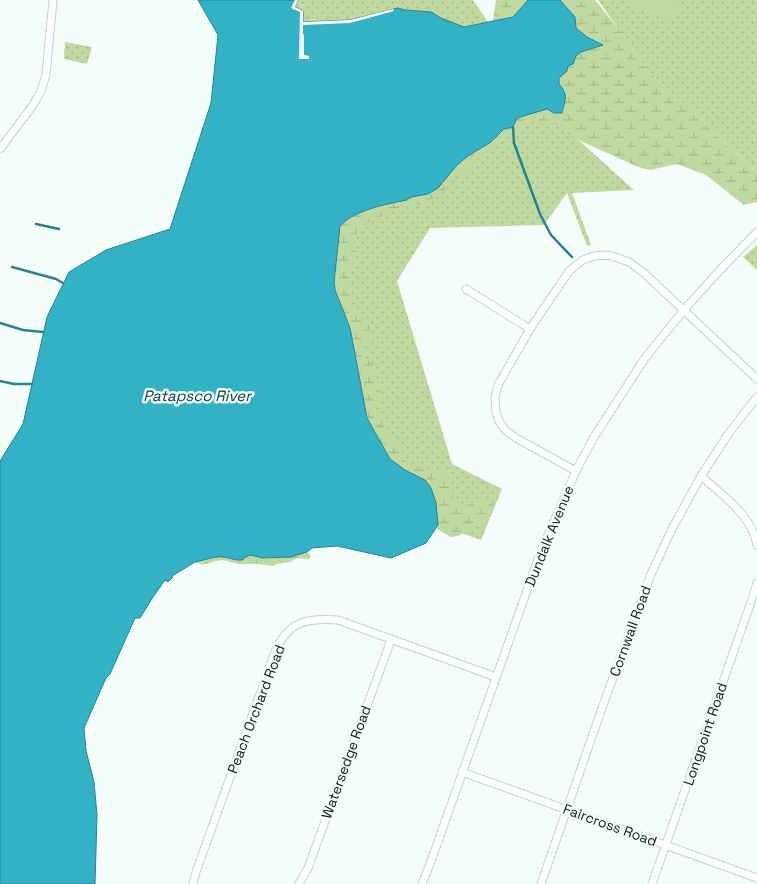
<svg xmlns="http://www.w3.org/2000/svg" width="757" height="884" viewBox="0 0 757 884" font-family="'Space Grotesk',sans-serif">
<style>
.green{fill:url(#green-dots)}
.wetland{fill:url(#wetland-marsh)}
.pitch{fill:#c0d9a1}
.water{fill:#33b1c5;stroke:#278390}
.pier{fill:#f5fdfa}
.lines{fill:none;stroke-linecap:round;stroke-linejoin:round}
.stream{stroke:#278390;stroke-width:2.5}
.minor-casing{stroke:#b3dacb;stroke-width:9}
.minor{stroke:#fff;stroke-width:7}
.labels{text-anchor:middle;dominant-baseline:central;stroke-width:5;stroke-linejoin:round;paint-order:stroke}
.street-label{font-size:14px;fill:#0a1913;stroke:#f5fdfa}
.water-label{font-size:15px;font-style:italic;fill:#033d45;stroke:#f5fdfa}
</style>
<defs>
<pattern id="green-dots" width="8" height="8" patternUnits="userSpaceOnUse" patternTransform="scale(1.25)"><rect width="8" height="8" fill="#c0d9a1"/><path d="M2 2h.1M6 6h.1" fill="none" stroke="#a4ba8a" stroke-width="1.8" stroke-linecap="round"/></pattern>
<pattern id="wetland-marsh" width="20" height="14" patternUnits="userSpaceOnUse" patternTransform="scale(1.25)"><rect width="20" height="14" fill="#c0d9a1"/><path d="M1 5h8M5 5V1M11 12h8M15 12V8" fill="none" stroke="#a4ba8a"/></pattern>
</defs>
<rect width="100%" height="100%" fill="#f5fdfa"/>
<g class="green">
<polygon points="298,0 473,0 488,22 464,27 441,18 431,12 405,10 398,8 350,21 303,22 295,7"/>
<polygon points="598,0 757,0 757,173 648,71"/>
<polygon points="65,42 92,47 87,64 64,59"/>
<polygon points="544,109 634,190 572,193 591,245 587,246 567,193 544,225 430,228 397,281 452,464 502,489 481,540 438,525 390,459 350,328 344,222 454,170"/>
<polygon points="757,245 757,270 743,257"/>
</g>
<g class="wetland">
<polygon points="496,0 528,0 513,17 493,21"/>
<path d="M 560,0 L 595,0 L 620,31 L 648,71 L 757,173 L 757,202 L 744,205 L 706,175 L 677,164 L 650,170 L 638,167 L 572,137 L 554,123 L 545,125 L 538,120 L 535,119 L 522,125 L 498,144 L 482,154 L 459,177 L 435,198 L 424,204 L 399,209 L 370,221 L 359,230 L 354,238 L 353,246 L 354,250 L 357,252 C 354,261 349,268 350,278 C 350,288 353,299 357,308 C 358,311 360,316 363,318 C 364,319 365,319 366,320 C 373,326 369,340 365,346 L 366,358 L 375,367 L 377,382 L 381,396 L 379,407 L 379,412 L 382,417 L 385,431 L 390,440 L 398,441 L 402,445 L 403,458 C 407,462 410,466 415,468 C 425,471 438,465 445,474 C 447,476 450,482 451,485 C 452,490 453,503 459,506 C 468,511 482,488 494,505 C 493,514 490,521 481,525 C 478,526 473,526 469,529 C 461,534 462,536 451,537 L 437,529 L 438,525 L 425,480 L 405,470 L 390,459 L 367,418 L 350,328 L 335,290 L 334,283 L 340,226 C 354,210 387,204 407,200 L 411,197 L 428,194 L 437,188 L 458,164 L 468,156 L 491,142 L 517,118 L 547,109 L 554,113 L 559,78 L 566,71 L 568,66 L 573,64 L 576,56 L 581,52 L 602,45 L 587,37 L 576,28 L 575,17 Z"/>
<polygon points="307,552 311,555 310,558 309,559 297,558 290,562 277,564 273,566 258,564 239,564 223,560 216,561 203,565 195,562 220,556 237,560 243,560 245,557 250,555 263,558 290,557"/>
</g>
<polygon class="pitch" points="622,0 682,0 671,21 630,6"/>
<path class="water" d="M 198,0 L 298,0 L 295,7 L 303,11 L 303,22 L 350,20 L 398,8 L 405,10 L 431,12 L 441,18 L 464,27 L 513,17 L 528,0 L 560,0 L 575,17 L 576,28 L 587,37 L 603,45 L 581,52 L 576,56 L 573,64 L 568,66 L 567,71 L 559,78 L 559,84 C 569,96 565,99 562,113 L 554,113 L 547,109 L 517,118 L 513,127 L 504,129 L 491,142 L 468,156 L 458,164 L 438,188 L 428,194 L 411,197 L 407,200 C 387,204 354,210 340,226 L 334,283 L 335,290 L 350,328 L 367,418 L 390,459 L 405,470 L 425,480 L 431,488 L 436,503 L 438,525 L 426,543 L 391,558 L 337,546 L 312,548 L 307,552 L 290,557 L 263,558 L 250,555 L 245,557 L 243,560 L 237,560 L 220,556 L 195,562 L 172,576 L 173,577 L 168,582 L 165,580 L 153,597 L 140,618 L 135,618 L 110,674 L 106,678 L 84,728 L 86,751 L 94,782 L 97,815 L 95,884 L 0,884 L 0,461 L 23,424 L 47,317 L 69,272 L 106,250 L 170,229 L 211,103 L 218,35 Z"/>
<polygon class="pier" points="295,0 298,0 295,7 303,11 303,22 350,20 393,9 394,11 350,23 303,25 303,34 304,35 304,55 309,56 309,59 299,59 300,12 291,8"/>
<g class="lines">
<g class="stream">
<polyline points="513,127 514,143 540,214 551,235 572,257"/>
<polyline points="36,224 59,229"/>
<polyline points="12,267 56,279 63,283"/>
<polyline points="0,323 23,330 43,332"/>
<polyline points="0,381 14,384 32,384"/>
</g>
<g class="minor-casing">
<g id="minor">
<polyline points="0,149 33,105 41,91 46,75 53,0"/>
<polyline points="466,289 530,329"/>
<polyline points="576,471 516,438 505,430 499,421 496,412 495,397 498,385 530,329 555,292 570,270 583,260 594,256 604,255 612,256 629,262 644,273 757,379"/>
<path d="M 701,476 C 722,495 752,515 757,545"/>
<polyline points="462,772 757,878"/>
<path d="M 193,884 L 196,872 L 275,652 C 288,621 307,618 338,620 L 496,677"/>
<polyline points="299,884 308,868 391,640"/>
<polyline points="422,884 430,864 541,551 576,471 594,437 645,358 683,311 720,270 757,232"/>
<polyline points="541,884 602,708 651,574 672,529 701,476 729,433 757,397"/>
<polyline points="652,884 751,602 757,583"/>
</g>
</g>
<use href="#minor" class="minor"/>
</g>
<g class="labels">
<g class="street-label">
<text transform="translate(549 536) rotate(-68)">Dundalk Avenue</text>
<text transform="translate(630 631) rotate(-70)">Cornwall Road</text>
<text transform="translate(256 709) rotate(-69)">Peach Orchard Road</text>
<text transform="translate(705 734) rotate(-71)">Longpoint Road</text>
<text transform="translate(346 762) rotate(-70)">Watersedge Road</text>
<text transform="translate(610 825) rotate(20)">Faircross Road</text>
</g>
<g class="water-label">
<text x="197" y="395">Patapsco River</text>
</g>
</g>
</svg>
